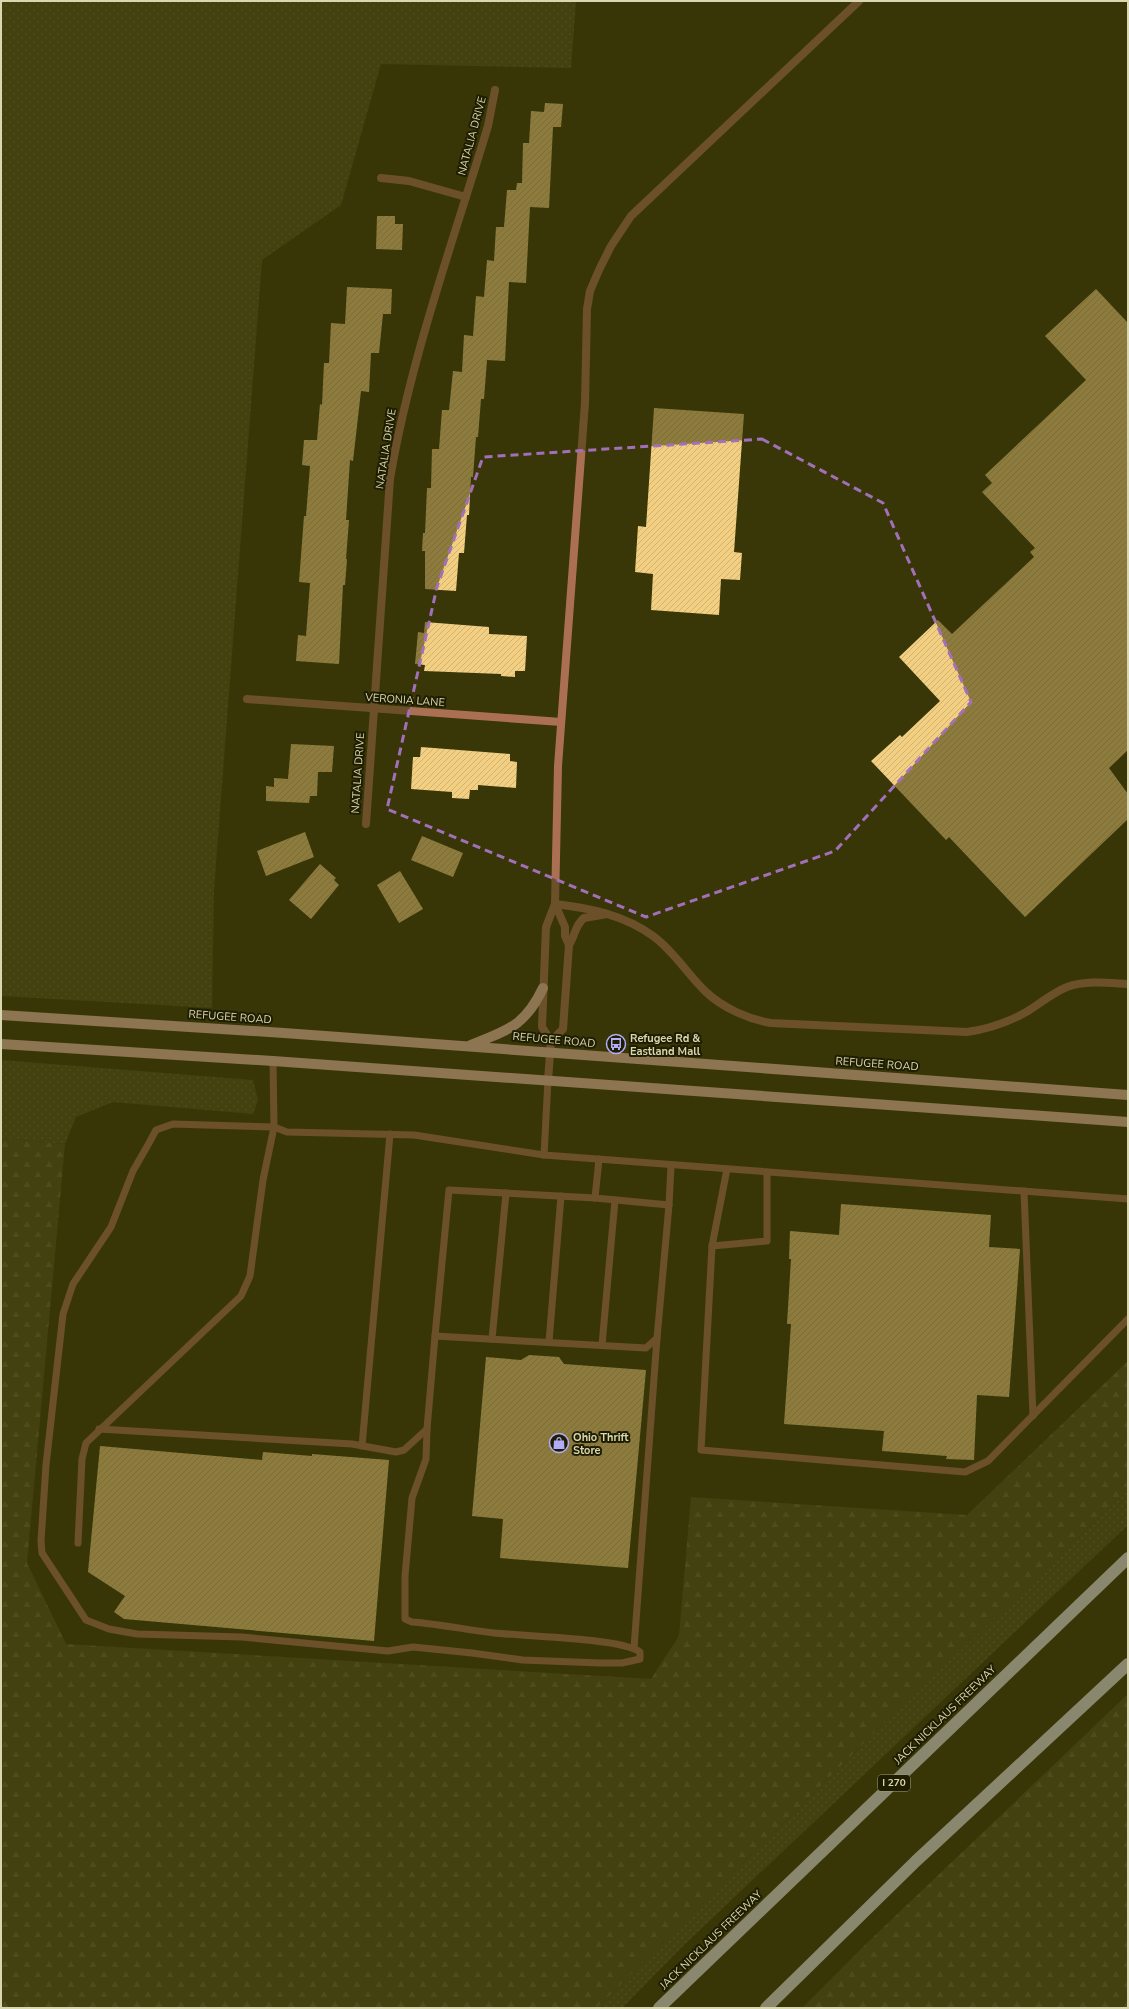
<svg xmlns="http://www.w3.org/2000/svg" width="1129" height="2009" viewBox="0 0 1129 2009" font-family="'Nunito Sans',sans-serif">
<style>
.grass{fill:url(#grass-dots)}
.forest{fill:url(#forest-firs)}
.building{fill:url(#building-hatch)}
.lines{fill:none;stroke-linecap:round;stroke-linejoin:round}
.lane{stroke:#ab7054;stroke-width:7}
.street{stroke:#ab7054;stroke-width:8}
.primary{stroke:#f2c0a9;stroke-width:10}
.highway{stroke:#eaeaea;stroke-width:12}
.marked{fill:none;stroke:#a170b9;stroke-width:3;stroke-dasharray:8 5;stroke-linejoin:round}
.labels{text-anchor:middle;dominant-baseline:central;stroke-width:4;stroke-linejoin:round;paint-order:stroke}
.shield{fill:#1f1d00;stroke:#a19f7b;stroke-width:1}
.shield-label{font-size:10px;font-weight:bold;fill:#d9d7b0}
.street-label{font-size:11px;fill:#d9d7b0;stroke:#1f1d00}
.poi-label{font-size:11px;font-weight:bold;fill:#d9d7b0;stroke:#1f1d00;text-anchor:start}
</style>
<defs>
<pattern id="grass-dots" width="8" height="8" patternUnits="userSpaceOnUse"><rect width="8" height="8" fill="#514e19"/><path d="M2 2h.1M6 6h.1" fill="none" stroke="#696738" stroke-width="1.8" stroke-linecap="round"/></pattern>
<pattern id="forest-firs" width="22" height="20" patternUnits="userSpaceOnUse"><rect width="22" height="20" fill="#514e19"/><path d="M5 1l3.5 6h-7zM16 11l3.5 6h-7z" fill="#696738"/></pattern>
<pattern id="building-hatch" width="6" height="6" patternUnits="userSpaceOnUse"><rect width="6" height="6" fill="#f3cf82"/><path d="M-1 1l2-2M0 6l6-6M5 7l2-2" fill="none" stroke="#cfb273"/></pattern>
</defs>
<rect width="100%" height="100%" fill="#393608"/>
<g class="grass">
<polygon points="1,1 576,1 571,68 381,64 341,205 262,260 214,890 212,1008 1,996"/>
<polygon points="1,1060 253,1080 258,1100 253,1114 113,1102 76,1117 65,1144 2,1138 1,1147"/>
<polygon points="1128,1490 1128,1525 683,1946 622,2008 597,2008 868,1739"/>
</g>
<g class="forest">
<polygon points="2,1138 65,1144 27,1563 66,1644 651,1679 679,1636 691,1497 967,1515 1128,1361 1128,1490 868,1739 597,2008 1,2008"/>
<polygon points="1128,1694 1128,2008 802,2008 867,1943"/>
</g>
<g class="building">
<polygon points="545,103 563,104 561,127 553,127 549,208 530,207 526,283 509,282 505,361 487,360 484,399 481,399 478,437 476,437 473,477 471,477 469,515 467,515 464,553 459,553 456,591 425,589 425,551 422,551 423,533 425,533 427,488 431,488 432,449 439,449 442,410 449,410 453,371 462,372 464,335 473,336 476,296 484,297 487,260 494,261 496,227 504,227 507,190 516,190 517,183 522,183 523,143 529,143 531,111 544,112"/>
<polygon points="377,216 395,216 395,224 403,224 402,250 376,249"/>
<polygon points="347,287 392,289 391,314 383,314 379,353 371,353 369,392 361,391 353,461 350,460 346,520 349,520 346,559 347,559 345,585 343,585 339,664 296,661 298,635 306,636 310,583 299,582 304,516 306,516 310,466 302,465 304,440 317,440 320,404 322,405 324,363 329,363 331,323 345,324"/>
<polygon points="1096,289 1128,323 1128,750 1109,768 1128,794 1128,819 1025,917 949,837 946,840 871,761 900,735 902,737 940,701 899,657 938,620 952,634 1034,557 1030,552 1035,548 982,492 992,483 985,475 1086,380 1045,336"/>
<polygon points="654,408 744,414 734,552 742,553 740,580 721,579 719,615 651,610 653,574 635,572 638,526 646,527"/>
<polygon points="425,622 489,627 489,634 527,636 525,671 515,671 515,677 501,676 501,674 424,671 425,665 415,664 418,632 424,633"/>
<polygon points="291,744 334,746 332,772 318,772 317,796 310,796 309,803 266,801 266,786 274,787 274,778 288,779"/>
<polygon points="421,747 510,754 510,761 517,762 516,788 478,785 478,790 470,790 469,799 452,798 452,792 411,789 413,757 420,757"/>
<polygon points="305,832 314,857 266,876 257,851"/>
<polygon points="422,836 463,853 453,877 411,860"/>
<polygon points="320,864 336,878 334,880 339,885 311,919 289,900"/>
<polygon points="400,871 423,909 399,923 377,885"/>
<polygon points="841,1204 991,1215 989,1247 1020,1249 1009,1397 977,1395 974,1460 946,1459 947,1456 882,1451 884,1431 784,1424 791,1324 787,1324 791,1259 789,1259 790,1231 839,1235"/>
<polygon points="529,1355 559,1357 564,1364 646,1370 628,1568 500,1558 503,1519 472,1516 486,1357 521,1360"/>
<polygon points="100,1446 262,1460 263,1452 312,1456 312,1454 389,1460 374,1641 124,1619 114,1612 125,1596 88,1572"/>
</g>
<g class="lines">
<g class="lane">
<polyline points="273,1061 274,1127 287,1132 414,1135 544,1155 1128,1199"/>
<polyline points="544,1155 548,1080"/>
<polyline points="599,1159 595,1198 669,1205 671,1166"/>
<polyline points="727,1169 712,1246 701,1450 965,1472 988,1461 1128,1319"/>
<polyline points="1024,1191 1033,1416"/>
<polyline points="595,1198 449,1190 435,1336 646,1348 657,1338 669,1205"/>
<polyline points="712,1246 767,1241 767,1172"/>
<polyline points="492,1339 506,1193"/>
<polyline points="549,1342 561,1196"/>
<polyline points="602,1345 615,1200"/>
<polyline points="99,1429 352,1444 396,1452 404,1450 427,1429 435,1336"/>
<polyline points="362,1446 390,1134"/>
<path d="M 78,1543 L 82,1459 L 86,1443 L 241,1296 L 250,1276 L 263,1180 L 274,1127 L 173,1124 L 156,1130 L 149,1143 L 133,1171 L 111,1227 L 73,1284 L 63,1314 L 46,1465 L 41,1541 L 42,1553 L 86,1620 L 109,1629 L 137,1634 L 242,1637 L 388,1651 L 413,1647 L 472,1653 L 523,1660 L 600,1663 L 622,1663 L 640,1659 L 640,1652 C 621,1638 523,1636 494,1633 C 467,1630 440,1624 412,1622 L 405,1619 L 405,1576 L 412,1498 L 426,1459 L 427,1429"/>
<polyline points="634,1648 657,1338"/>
</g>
<g class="street">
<polyline points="381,178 409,181 466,197"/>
<polyline points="247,699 561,722"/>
<path d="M 366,824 L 390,479 C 410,360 453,242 488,126 L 495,90"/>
<path d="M 555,904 C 590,908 624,915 653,936 C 674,951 687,974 706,992 C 723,1008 748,1019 771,1023 L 967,1032 C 989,1029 1009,1022 1028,1011 C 1041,1003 1052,993 1067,987 C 1086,980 1109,983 1128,984"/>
<polyline points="555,904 565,927 565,936 569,945"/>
<path d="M 551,1041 L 563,1029 L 569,945 C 575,936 575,925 584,918 L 607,914"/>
<polyline points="548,1080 551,1041 542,1027 546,927 555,904 558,766 585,403 587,309 590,291 599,270 611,246 631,216 859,1"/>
</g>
<g class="primary">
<polyline points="1,1015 284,1033 1128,1095"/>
<polyline points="1,1044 273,1061 1128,1122"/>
<path d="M 471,1045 C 508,1030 525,1026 543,988"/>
</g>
<g class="highway">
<polyline points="659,2008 1128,1558"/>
<polyline points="766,2008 916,1861 1128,1664"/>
</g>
</g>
<path d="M0 0H1129V2009H0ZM 762,439 L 883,503 L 971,702 L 835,851 L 646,917 L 387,809 L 437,587 L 483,457 Z" fill="#393608" fill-opacity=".55" fill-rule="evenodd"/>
<path class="marked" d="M 762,439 L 883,503 L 971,702 L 835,851 L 646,917 L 387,809 L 437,587 L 483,457 Z"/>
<defs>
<g id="bus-ring" transform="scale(1)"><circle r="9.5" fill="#1f1d00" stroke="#b1adfa" stroke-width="1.5"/><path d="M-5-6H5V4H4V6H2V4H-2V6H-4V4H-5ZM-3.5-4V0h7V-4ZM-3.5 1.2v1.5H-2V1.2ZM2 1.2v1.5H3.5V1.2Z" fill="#b1adfa"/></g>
<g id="shop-ring" transform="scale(1)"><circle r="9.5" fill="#1f1d00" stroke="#b1adfa" stroke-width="1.5"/><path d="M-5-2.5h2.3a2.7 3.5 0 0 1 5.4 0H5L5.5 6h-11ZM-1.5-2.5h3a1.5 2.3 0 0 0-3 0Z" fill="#b1adfa"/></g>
</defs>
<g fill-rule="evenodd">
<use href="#bus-ring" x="616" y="1044"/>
<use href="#shop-ring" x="559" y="1443"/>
</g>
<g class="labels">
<rect class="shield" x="878" y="1775" width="32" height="16" rx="3"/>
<g class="shield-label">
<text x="894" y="1783">I 270</text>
</g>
<g class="street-label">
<text transform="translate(472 136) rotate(-75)">NATALIA DRIVE</text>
<text transform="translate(386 449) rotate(-81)">NATALIA DRIVE</text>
<text transform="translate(405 700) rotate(4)">VERONIA LANE</text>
<text transform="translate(358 773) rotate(-86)">NATALIA DRIVE</text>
<text transform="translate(230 1017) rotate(4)">REFUGEE ROAD</text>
<text transform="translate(554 1040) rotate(5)">REFUGEE ROAD</text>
<text transform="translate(877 1064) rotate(4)">REFUGEE ROAD</text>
<text transform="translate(945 1715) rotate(-44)">JACK NICKLAUS FREEWAY</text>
<text transform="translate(711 1940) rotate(-44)">JACK NICKLAUS FREEWAY</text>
</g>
<g class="poi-label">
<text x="630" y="1038">Refugee Rd &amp;<tspan x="630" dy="13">Eastland Mall</tspan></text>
<text x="573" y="1437">Ohio Thrift<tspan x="573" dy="13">Store</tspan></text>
</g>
</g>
<rect width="1129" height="2009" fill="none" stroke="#d9d7b0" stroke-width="4"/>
</svg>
